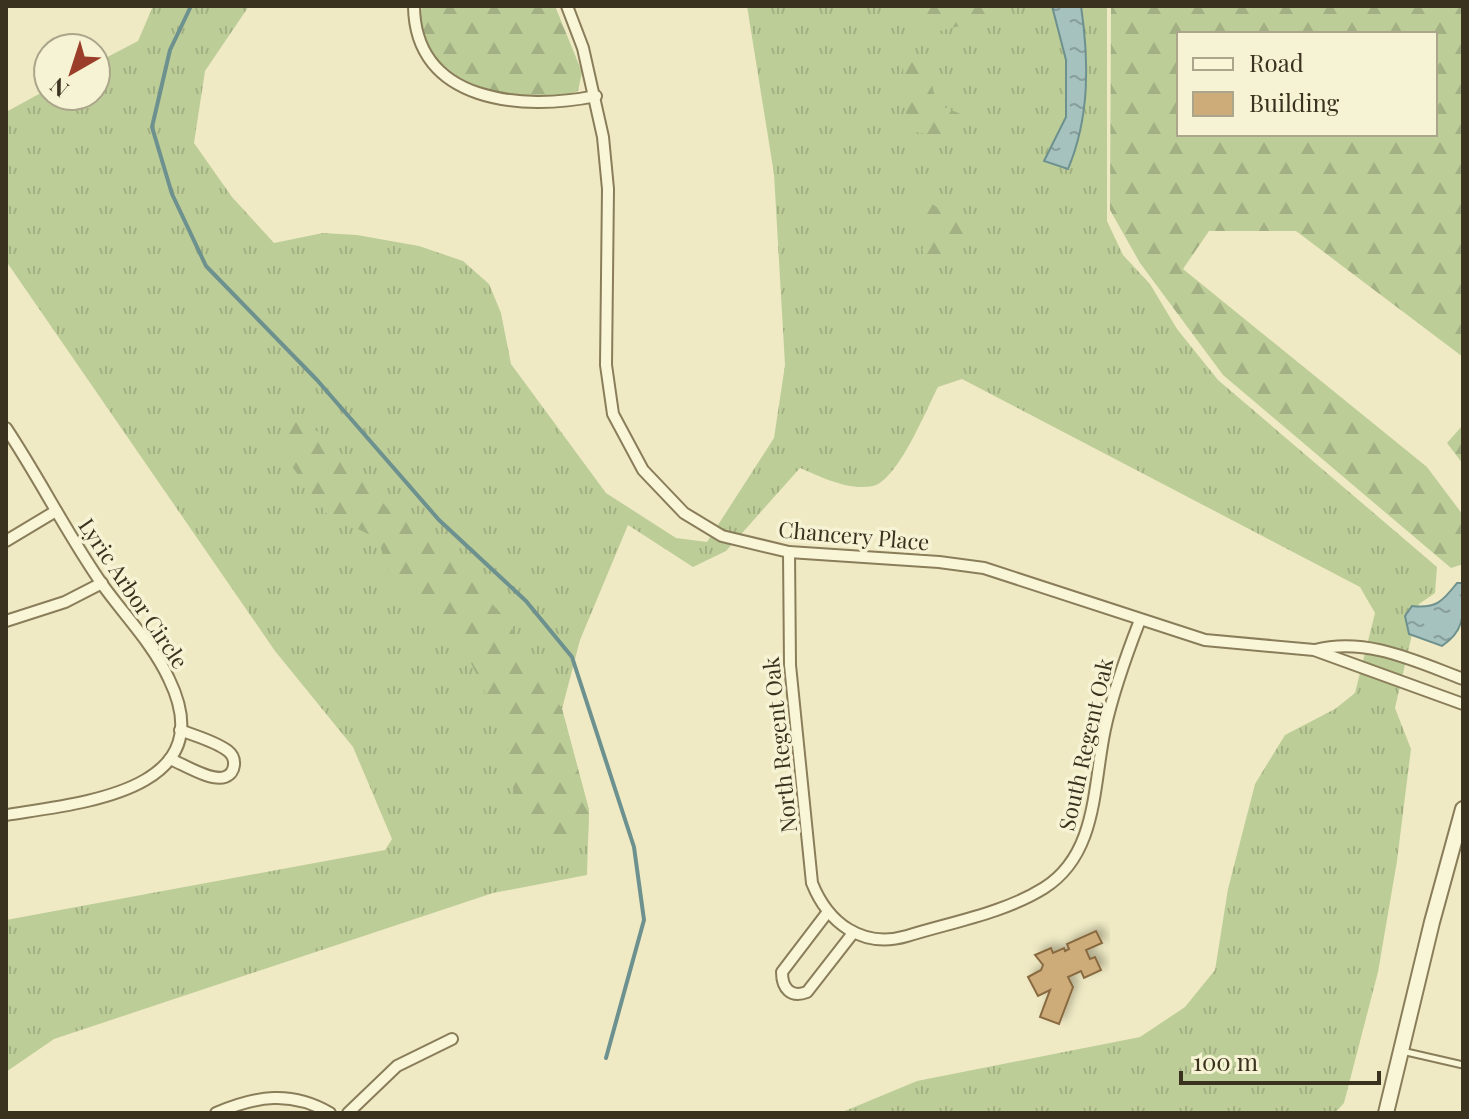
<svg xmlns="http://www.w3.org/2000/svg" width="1469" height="1119" viewBox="0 0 1469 1119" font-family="'Playfair Display',serif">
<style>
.grass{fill:url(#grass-tufts)}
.forest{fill:url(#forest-firs);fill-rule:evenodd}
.water{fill:url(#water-ripples);stroke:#6d918e;stroke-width:2}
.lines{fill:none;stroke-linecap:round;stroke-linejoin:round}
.stream{stroke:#6d918e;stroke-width:4}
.building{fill:#cdac7a;stroke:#896b40;stroke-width:2;filter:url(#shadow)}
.service-casing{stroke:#8a7d5a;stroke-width:9}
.minor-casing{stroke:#8a7d5a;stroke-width:14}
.tertiary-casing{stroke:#8a7d5a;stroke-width:18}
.service{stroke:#f9f6d8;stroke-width:5}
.minor{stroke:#f9f6d8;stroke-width:10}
.tertiary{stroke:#f9f6d8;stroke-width:14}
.labels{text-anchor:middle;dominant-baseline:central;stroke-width:7;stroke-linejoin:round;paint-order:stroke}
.street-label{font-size:22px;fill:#3a311e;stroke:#f6f3d4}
</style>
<defs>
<pattern id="grass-tufts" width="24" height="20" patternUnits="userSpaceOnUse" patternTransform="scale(2)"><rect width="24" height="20" fill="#bdcd98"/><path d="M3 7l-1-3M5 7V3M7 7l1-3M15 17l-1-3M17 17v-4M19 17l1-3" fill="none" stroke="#a3b083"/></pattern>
<pattern id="forest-firs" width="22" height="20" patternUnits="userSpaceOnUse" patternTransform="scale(2)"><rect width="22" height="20" fill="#bdcd98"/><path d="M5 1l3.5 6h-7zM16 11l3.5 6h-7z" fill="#a3b083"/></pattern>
<pattern id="water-ripples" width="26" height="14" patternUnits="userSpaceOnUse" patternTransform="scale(2)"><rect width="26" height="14" fill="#a6c2bf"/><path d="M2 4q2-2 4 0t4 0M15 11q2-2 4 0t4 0" fill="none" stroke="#889e9b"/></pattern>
<filter id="shadow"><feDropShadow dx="5" dy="-5" stdDeviation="4" flood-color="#0004"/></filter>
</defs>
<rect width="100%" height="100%" fill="#efeac4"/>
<path class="grass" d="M 153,6 L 249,6 L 205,71 L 194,143 L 232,197 L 274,243 L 323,233 L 357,235 L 419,246 L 463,261 L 489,284 L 501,313 L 511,364 L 606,493 L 676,538 L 707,542 L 774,438 L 785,365 L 774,174 L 747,6 L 1107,6 L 1107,221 L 1123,255 L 1150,284 L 1177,329 L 1218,380 L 1437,567 L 1435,593 L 1419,604 L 1395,708 L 1411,749 L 1397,861 L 1378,972 L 1344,1103 L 1335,1113 L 840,1113 L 917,1081 L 1140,1037 L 1185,1007 L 1215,970 L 1228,889 L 1255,784 L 1285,735 L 1335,709 L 1355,693 L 1375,613 L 1360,587 L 962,379 L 938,387 C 926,410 898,480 873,486 C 849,491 821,477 800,468 L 726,551 L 693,567 L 628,525 L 580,640 L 562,709 L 589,810 L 587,875 L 493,893 L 54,1039 L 6,1072 L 6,920 L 385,850 L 392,839 L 353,747 L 275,651 L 6,261 L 6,112 L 48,89 L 48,96 L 96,96 L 96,63 L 138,41 Z"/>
<g class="forest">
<path d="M 422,6 L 555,6 L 582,72 L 578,91 C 524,113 409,81 422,6 Z"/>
<polygon points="897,6 985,6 985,20 935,32"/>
<path d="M 1111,6 L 1463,6 L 1463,357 L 1296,231 L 1209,231 L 1183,269 L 1427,467 L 1463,515 L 1463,564 L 1451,568 L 1223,375 L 1140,263 L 1110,210 ZM 1435,34 L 1435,134 L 1179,134 L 1179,34 Z"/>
<polygon points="903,59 926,62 937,104 963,115 960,140 910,131 904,104"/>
<polygon points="923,198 966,226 965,243 937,265 922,250 930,229 910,206"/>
<polygon points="282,408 329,439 389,510 414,519 506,619 562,709 589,810 588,838 551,846 519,822 505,734 470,661 394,590 378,539 326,513 285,457"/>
<polygon points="1463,425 1463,464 1447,443"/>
</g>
<g class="water">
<path d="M 1052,6 L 1081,6 C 1089,60 1090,117 1068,169 L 1044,161 L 1066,117 L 1066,60 Z"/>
<path d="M 1457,583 L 1463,583 C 1463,612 1467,629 1442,646 L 1409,634 L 1405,616 L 1412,606 C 1436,609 1443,601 1457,583 Z"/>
</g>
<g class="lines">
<polyline class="stream" points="191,6 170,50 152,127 172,194 206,266 317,380 439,520 526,601 572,657 634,847 644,920 606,1058"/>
</g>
<polygon class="building" points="1096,931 1102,943 1086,950 1090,959 1095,957 1101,970 1084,978 1081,971 1068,977 1073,987 1059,1024 1040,1017 1050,990 1038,996 1028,977 1041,970 1043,965 1035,955 1051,948 1053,953 1064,948 1065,951 1069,949 1067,944"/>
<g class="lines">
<g class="service-casing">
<polyline id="service" points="1402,1051 1463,1065"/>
</g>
<g class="minor-casing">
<g id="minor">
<path d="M 414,6 C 415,103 523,111 596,96"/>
<polyline points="567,6 583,48 603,137 608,189 606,365 613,414 643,470 684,513 722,536 789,552 939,562 984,568 1205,640 1314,650 1463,704"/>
<path d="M 6,428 C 40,479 67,534 102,584 C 124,615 153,644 169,679 C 224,792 80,803 6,815"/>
<polyline points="6,541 56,511"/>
<path d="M 789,552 L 790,665 L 812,883 C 828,923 862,949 907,936 C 952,922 1004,913 1044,888 C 1098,854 1093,785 1105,729 C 1113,692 1126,656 1140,620"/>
<polyline points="6,621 65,602 102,583"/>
<path d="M 1315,650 C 1367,637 1415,661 1463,679"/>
<path d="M 170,759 C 183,764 211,782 225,777 C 236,773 237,758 228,751 C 215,741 195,736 180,730"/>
<path d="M 827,913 L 782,972 C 782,989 791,998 807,992 L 853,933"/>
<path d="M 216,1113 C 256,1096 291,1090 330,1113"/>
<polyline points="348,1113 397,1066 452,1039"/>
</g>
</g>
<g class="tertiary-casing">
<polyline id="tertiary" points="1386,1113 1432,922 1463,809"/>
</g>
<use href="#service" class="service"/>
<use href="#minor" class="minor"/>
<use href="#tertiary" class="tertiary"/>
</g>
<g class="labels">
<g class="street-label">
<text transform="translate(854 535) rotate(5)">Chancery Place</text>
<text transform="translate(134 593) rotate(56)">Lyric Arbor Circle</text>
<text transform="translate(1085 744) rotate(-77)">South Regent Oak</text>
<text transform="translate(779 745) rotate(-96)">North Regent Oak</text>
</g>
</g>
<rect width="1469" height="1119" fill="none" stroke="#3a311e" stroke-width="16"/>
<rect x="1177" y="32" width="260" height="104" fill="#f6f3d4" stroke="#aba58b" stroke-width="2"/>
<rect x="1193" y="58" width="40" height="12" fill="#f9f6d8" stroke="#aba58b" stroke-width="2"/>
<text x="1249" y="72" font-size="24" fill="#3a311e">Road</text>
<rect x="1193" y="92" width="40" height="24" fill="#cdac7a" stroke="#aba58b" stroke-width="2"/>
<text x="1249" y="112" font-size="24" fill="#3a311e">Building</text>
<g transform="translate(72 72) rotate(219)"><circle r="38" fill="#f6f3d4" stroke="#aba58b" stroke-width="2"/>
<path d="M0-6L14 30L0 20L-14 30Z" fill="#9a3e29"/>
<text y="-12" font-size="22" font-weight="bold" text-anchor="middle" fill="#3a311e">N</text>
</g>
<path d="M1181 1071v12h198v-12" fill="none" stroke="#3a311e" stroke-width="4"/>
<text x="1193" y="1071" font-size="24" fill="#3a311e" stroke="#f6f3d4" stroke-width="6" paint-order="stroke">100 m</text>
</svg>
